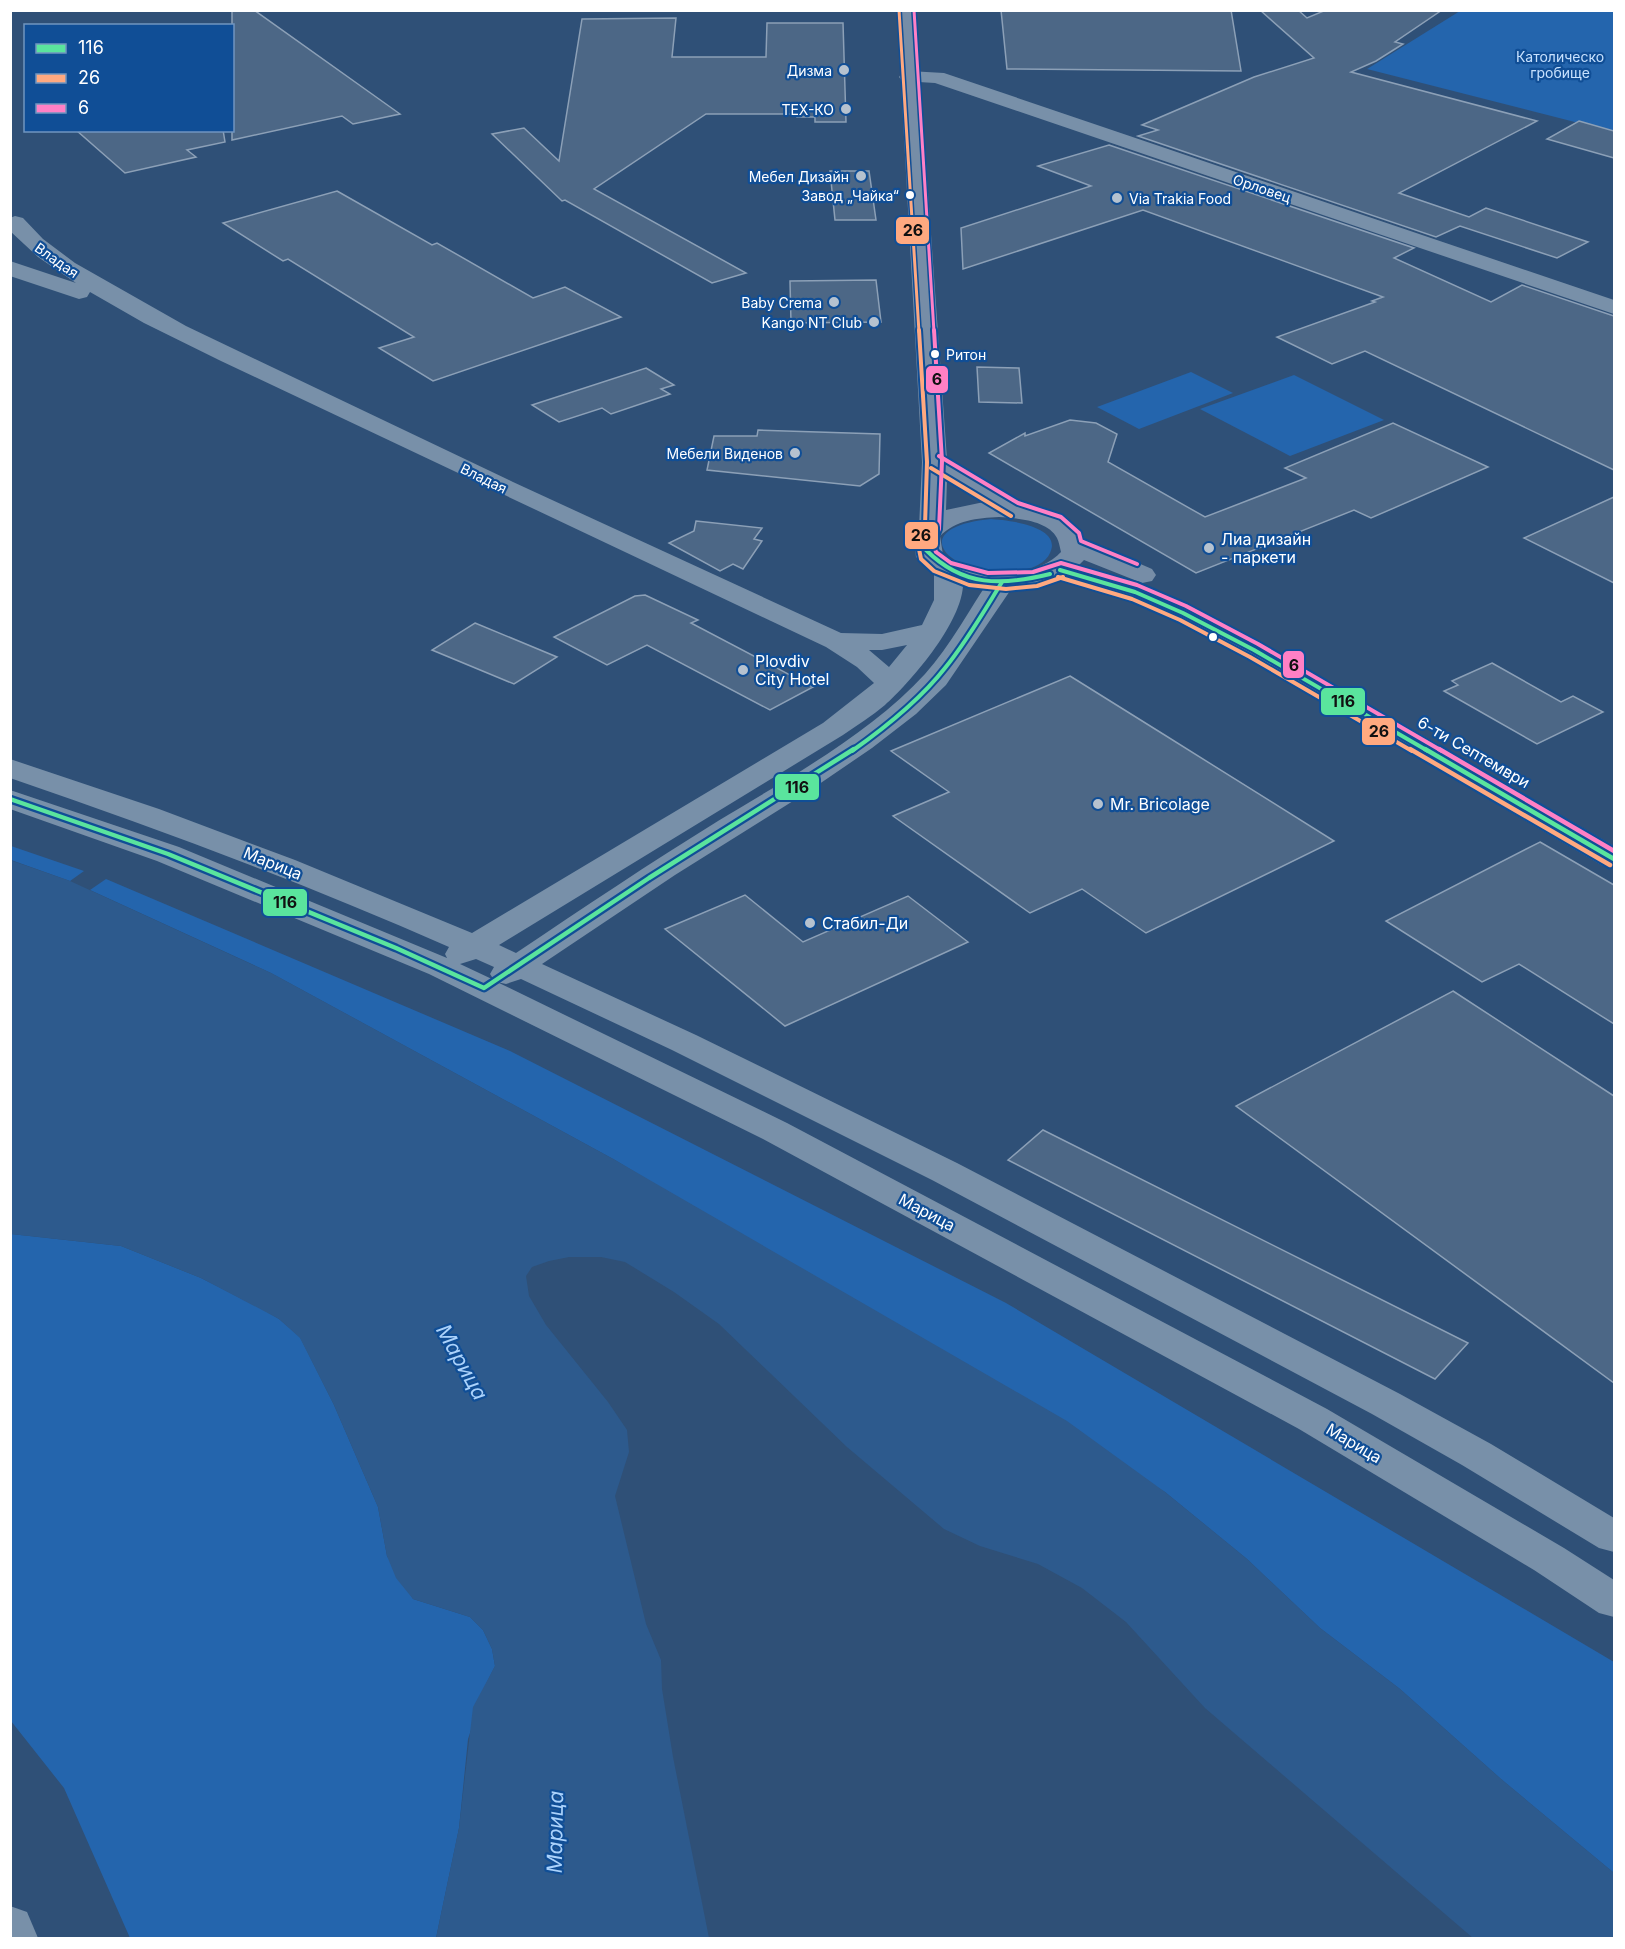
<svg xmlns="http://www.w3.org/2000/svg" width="1625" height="1949" viewBox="0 0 1625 1949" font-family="Inter,sans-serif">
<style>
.green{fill:#2465ad}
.water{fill:#2d5a8d}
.building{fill:#4c6786;stroke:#8ca0b7;stroke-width:1.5}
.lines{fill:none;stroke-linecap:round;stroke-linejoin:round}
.minor{fill:#7890a9;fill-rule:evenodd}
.major{fill:#768da7;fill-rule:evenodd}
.bus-1-far1-casing{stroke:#104e96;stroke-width:8}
.bus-1-casing{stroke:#104e96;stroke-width:9}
.bus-2-far2-casing{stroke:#104e96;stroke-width:6}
.bus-2-far1-casing{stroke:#104e96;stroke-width:8}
.bus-2-casing{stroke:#104e96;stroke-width:9}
.bus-3-far2-casing{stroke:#104e96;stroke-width:6}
.bus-3-far1-casing{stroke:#104e96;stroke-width:8}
.bus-3-casing{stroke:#104e96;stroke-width:9}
.bus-1-far1{stroke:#5ae49d;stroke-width:4}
.bus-1{stroke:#5ae49d;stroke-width:4.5}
.bus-2-far2{stroke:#ffa980;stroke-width:3}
.bus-2-far1{stroke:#ffa980;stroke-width:4}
.bus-2{stroke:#ffa980;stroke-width:4.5}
.bus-3-far2{stroke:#ff80c5;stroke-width:3}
.bus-3-far1{stroke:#ff80c5;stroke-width:4}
.bus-3{stroke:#ff80c5;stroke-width:4.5}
.poi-dot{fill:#b6c2cf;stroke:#104e96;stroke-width:2}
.bus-dot{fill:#fff;stroke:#104e96;stroke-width:2}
.labels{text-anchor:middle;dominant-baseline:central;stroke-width:4.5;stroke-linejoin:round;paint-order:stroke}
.far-park-label{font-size:14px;fill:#c7e1fe;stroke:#104e96}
.far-poi-label{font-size:14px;fill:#fff;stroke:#104e96;text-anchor:end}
.far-street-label{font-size:14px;fill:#fff;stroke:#104e96}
.bus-label{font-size:14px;fill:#fff;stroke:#104e96;text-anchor:end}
.poi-label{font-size:16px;fill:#fff;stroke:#104e96;text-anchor:start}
.street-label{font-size:16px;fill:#fff;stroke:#104e96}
.near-water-label{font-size:21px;font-style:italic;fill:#abd2fb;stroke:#104e96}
.line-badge{stroke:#104e96;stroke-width:2}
.pale-badge-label{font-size:16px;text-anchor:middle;font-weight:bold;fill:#111}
</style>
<rect width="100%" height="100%" fill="#2f5077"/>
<g class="green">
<polygon points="1460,11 1614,11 1614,132 1367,69"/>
<polygon points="1191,372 1233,393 1139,429 1097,407"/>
<polygon points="1294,375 1384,420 1290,456 1200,409"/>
<path d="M 991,519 C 1007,520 1063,526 1050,553 C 1046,563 1033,568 1023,570 C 955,583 897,528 991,519 Z"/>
<polygon points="10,846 11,846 84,871 70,881 11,860"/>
<polygon points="106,879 510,1051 1006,1303 1614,1662 1614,1873 1501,1779 1400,1689 1320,1628 1247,1559 1165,1492 615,1160 271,973 90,890"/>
<polygon points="11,1234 121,1246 201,1278 262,1309 279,1319 300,1337 334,1405 378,1507 387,1556 413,1599 470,1617 483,1630 492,1649 495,1666 487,1682 468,1739 459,1828 436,1938 130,1938 64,1788 11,1721"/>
</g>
<polygon class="water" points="10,860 70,881 271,973 615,1160 1067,1421 1165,1492 1247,1559 1320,1628 1400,1689 1501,1779 1614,1873 1614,1938 1473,1938 1205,1708 1126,1622 1082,1588 1038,1564 980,1546 944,1529 847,1447 719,1324 674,1292 625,1262 601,1257 569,1257 549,1261 532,1267 526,1276 529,1296 546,1325 608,1402 627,1430 629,1452 615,1496 646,1624 661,1660 662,1689 673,1757 709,1938 436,1938 459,1828 473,1707 495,1666 492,1649 483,1630 470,1617 413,1599 396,1578 387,1556 378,1507 334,1405 300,1338 279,1319 201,1278 121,1246 11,1234"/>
<g class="building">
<polygon points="232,10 254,10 400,114 353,124 342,116 232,140"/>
<polygon points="1001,10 1231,10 1241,71 1007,69"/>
<polygon points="1260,10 1298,10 1307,18 1326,10 1442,10 1395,42 1403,44 1376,61 1351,72 1537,121 1399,193 1469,217 1486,208 1588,242 1557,258 1460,226 1436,237 1138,136 1158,130 1142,125 1254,77 1314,58"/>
<polygon points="676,18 672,57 766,57 767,23 843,23 846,122 815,122 815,117 797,117 797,114 706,114 594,189 746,273 712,283 565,200 562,201 492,134 524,128 559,161 582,19"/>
<polygon points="1579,121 1614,131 1614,158 1547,139"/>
<polygon points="76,130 223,130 225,142 187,150 196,157 125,173"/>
<polygon points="1109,145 1414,248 1394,258 1491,302 1522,285 1614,316 1614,470 1365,351 1332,364 1277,337 1375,302 1372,301 1383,297 1143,210 963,269 961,228 1091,186 1038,166"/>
<polygon points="830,171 869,171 876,220 835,220"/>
<polygon points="337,191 432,245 437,243 533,298 565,287 621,317 433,381 379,348 414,337 288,259 283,261 223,223"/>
<polygon points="876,280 881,322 791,323 790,281"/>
<polygon points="977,367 1019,368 1022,403 979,402"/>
<polygon points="646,368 674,385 661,389 670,394 611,414 602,408 559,422 532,405"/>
<polygon points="1070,420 1096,423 1117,434 1108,462 1205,517 1306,478 1285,468 1393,423 1488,467 1371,518 1354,510 1196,573 989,453 1025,433 1025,436"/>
<polygon points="758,430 880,434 879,474 860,486 707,470 714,436 757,436"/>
<polygon points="1614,497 1614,583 1524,538"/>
<polygon points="696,521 762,528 754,539 762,541 743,569 733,564 720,571 669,543 694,531"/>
<polygon points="645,595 698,620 691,623 813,687 770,710 647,645 607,665 554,637 635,596"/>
<polygon points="475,623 557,657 514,684 432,650"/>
<polygon points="1492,663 1561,702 1573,696 1603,712 1537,744 1444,691 1458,685 1452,681"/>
<polygon points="1070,676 1163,734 1334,841 1146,933 1082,889 1030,913 893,816 949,792 891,751"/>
<polygon points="1540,842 1614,885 1614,1024 1519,964 1482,982 1386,921"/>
<polygon points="745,895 803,942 908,896 968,942 785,1026 665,929"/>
<polygon points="1453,991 1614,1096 1614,1383 1236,1106"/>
<polygon points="1043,1130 1468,1343 1435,1379 1008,1160"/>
</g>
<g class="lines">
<g class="minor">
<polygon points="909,71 944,73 1614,300 1614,314 935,83 902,81 899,77 902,73"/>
<path d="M 15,216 L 23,218 L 43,239 L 75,263 L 186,326 L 513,482 L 841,633 L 882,634 L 922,625 L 934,600 L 934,570 L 938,564 L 948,562 L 958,564 C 983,601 911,682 885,705 C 872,716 857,725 843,735 L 499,945 L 516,953 C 583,908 650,863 718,821 C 787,779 870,734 925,674 C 951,645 970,608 992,576 L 1002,574 L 1012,576 L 1016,582 L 946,685 L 916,714 L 872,748 L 809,791 L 675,875 L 542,964 L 696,1035 L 957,1163 L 1400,1394 L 1491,1444 L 1614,1518 L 1614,1552 L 1599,1548 L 1462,1465 L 1372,1414 L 932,1180 L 672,1050 L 521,979 L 506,984 L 497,982 L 787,1123 L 1327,1409 L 1564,1548 L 1614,1580 L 1614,1617 L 1599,1613 L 1534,1570 L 1299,1429 L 763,1139 L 429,974 L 157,861 L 10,809 L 10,790 L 179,847 L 447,958 L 445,954 L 449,947 C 306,884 159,829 10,778 L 10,759 L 159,809 L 295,860 L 472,933 L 823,723 L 874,683 L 857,667 L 826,647 L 221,361 L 144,323 L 90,292 L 87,297 L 79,299 L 10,276 L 10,261 L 76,283 L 38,257 L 10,231 L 10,218 ZM 907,645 L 889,667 L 869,650 L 882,650 ZM 476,959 L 494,967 L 490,974 L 494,980 L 460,964 Z"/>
<polygon points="10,1906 27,1912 38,1938 10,1938"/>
</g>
<path class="major" d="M 897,10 L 915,10 L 947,459 L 1023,504 L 1065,517 L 1079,529 L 1085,540 L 1152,569 L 1156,575 L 1152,581 L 1142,583 L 1084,560 L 1077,567 L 1145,586 L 1193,607 L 1264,644 L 1614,846 L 1614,868 L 1603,866 L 1244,656 L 1173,619 L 1125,598 L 1059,578 L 1038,585 L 1007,589 L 975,588 L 938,578 L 916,557 L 914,535 L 919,528 L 922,462 ZM 947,480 L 984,502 L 946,510 ZM 999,517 C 1016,518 1048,520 1057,538 C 1059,542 1060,548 1061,552 C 1041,575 985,580 958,566 C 952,564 947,558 943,555 L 940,536 C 956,520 977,518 999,517 Z"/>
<g class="bus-1-far1-casing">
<g id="bus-1-far1">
<path d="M 932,528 L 927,535 L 926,550 C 963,587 1002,586 1050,574"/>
<polyline points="1060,570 1135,592 1183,613 1254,650 1428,751"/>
<path d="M 852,751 C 886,727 920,700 945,668 C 967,641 984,611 1002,582"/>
</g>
</g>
<g class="bus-1-casing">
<g id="bus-1">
<polyline points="1425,749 1614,859"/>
<polyline points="10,799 168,854 396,948 484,988 649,878 854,749"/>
</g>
</g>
<g class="bus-2-far2-casing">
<polyline id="bus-2-far2" points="899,10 919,332"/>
</g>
<g class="bus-2-far1-casing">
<g id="bus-2-far1">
<polyline points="919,330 927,462 925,526 918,544 921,559 934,571 969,585 1006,589 1037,586 1063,577"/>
<polyline points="931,468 1011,516"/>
<polyline points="1058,577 1132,599 1180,620 1250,657 1412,751"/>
</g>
</g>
<g class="bus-2-casing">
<polyline id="bus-2" points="1410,749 1610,865"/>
</g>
<g class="bus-3-far2-casing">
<polyline id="bus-3-far2" points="914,10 934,332"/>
</g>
<g class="bus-3-far1-casing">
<g id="bus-3-far1">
<polyline points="934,330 942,461 939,529 933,544 936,552 951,563 988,573 1033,572 1061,563 1137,585 1186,606 1258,644 1442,751"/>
<polyline points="939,456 1018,503 1061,517 1079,533 1081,541 1137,564"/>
</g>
</g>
<g class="bus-3-casing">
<polyline id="bus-3" points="1439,749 1614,851"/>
</g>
<use href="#bus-1-far1" class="bus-1-far1"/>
<use href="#bus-1" class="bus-1"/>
<use href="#bus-2-far2" class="bus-2-far2"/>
<use href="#bus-2-far1" class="bus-2-far1"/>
<use href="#bus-2" class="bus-2"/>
<use href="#bus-3-far2" class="bus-3-far2"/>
<use href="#bus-3-far1" class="bus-3-far1"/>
<use href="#bus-3" class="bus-3"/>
</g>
<g class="poi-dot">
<circle cx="844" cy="70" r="6"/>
<circle cx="846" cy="109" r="6"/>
<circle cx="861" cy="176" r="6"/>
<circle cx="1117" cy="198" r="6"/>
<circle cx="834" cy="302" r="6"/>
<circle cx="874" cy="322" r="6"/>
<circle cx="795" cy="453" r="6"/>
<circle cx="1209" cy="548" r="6"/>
<circle cx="743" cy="670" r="6"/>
<circle cx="1098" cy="804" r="6"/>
<circle cx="810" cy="923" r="6"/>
</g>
<g class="bus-dot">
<circle cx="910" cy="195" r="5"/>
<circle cx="935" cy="354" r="5"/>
<circle cx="1213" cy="637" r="5"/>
</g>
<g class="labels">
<g class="far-park-label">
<text x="1560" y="56">Католическо<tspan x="1560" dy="16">гробище</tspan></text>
</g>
<g class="far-poi-label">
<text x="832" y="70">Дизма</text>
<text x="834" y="109">ТЕХ-КО</text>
<text x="849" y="176">Мебел Дизайн</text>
<text x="1129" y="198" text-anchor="start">Via Trakia Food</text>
<text x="822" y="302">Baby Crema</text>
<text x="862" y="322">Kango NT Club</text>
<text x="783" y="453">Мебели Виденов</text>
</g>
<g class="far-street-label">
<text transform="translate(1262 188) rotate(19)">Орловец</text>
<text transform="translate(57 260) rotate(35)">Владая</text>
<text transform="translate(484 478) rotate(26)">Владая</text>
</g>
<g class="bus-label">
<text x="899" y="195">Завод „Чайка“</text>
<text x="946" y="354" text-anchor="start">Ритон</text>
</g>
<g class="poi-label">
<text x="1221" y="539">Лиа дизайн<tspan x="1221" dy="18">- паркети</tspan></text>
<text x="755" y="661">Plovdiv<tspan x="755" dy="18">City Hotel</tspan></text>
<text x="1110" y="804">Mr. Bricolage</text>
<text x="822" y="923">Стабил-Ди</text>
</g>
<g class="street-label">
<text transform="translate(1474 752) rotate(30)">6-ти Септември</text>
<text transform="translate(273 863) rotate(22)">Марица</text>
<text transform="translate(927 1212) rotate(28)">Марица</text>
<text transform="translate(1354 1443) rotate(31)">Марица</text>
</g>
<g class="near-water-label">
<text transform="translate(462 1362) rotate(61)">Марица</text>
<text transform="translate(555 1832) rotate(-89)">Марица</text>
</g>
</g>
<g class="line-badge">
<rect x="895" y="216" width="35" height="29" rx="6" fill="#ffa980"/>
<rect x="925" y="365" width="24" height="29" rx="6" fill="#ff80c5"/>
<rect x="904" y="521" width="35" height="29" rx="6" fill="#ffa980"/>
<rect x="1282" y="650" width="23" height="29" rx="6" fill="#ff80c5"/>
<rect x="1320" y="687" width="46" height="29" rx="6" fill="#5ae49d"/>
<rect x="1361" y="717" width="35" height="29" rx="6" fill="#ffa980"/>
<rect x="774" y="773" width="46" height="28" rx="6" fill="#5ae49d"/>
<rect x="262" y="888" width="46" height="29" rx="6" fill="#5ae49d"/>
</g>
<g class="pale-badge-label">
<text x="913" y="236">26</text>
<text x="937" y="385">6</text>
<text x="921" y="541">26</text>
<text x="1294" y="671">6</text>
<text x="1343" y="707">116</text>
<text x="1379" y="737">26</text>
<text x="797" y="793">116</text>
<text x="285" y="908">116</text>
</g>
<rect width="1625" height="1949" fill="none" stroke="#ffffff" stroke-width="24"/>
<rect x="24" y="24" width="210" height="108" fill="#104e96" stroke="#7095c0" stroke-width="1.5"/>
<rect x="36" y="44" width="30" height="9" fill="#5ae49d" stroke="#7095c0" stroke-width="1.5"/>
<text x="78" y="54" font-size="18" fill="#ffffff">116</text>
<rect x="36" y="74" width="30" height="9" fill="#ffa980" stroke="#7095c0" stroke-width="1.5"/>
<text x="78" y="84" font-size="18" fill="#ffffff">26</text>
<rect x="36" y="104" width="30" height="9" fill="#ff80c5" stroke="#7095c0" stroke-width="1.5"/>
<text x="78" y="114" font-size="18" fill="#ffffff">6</text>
</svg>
